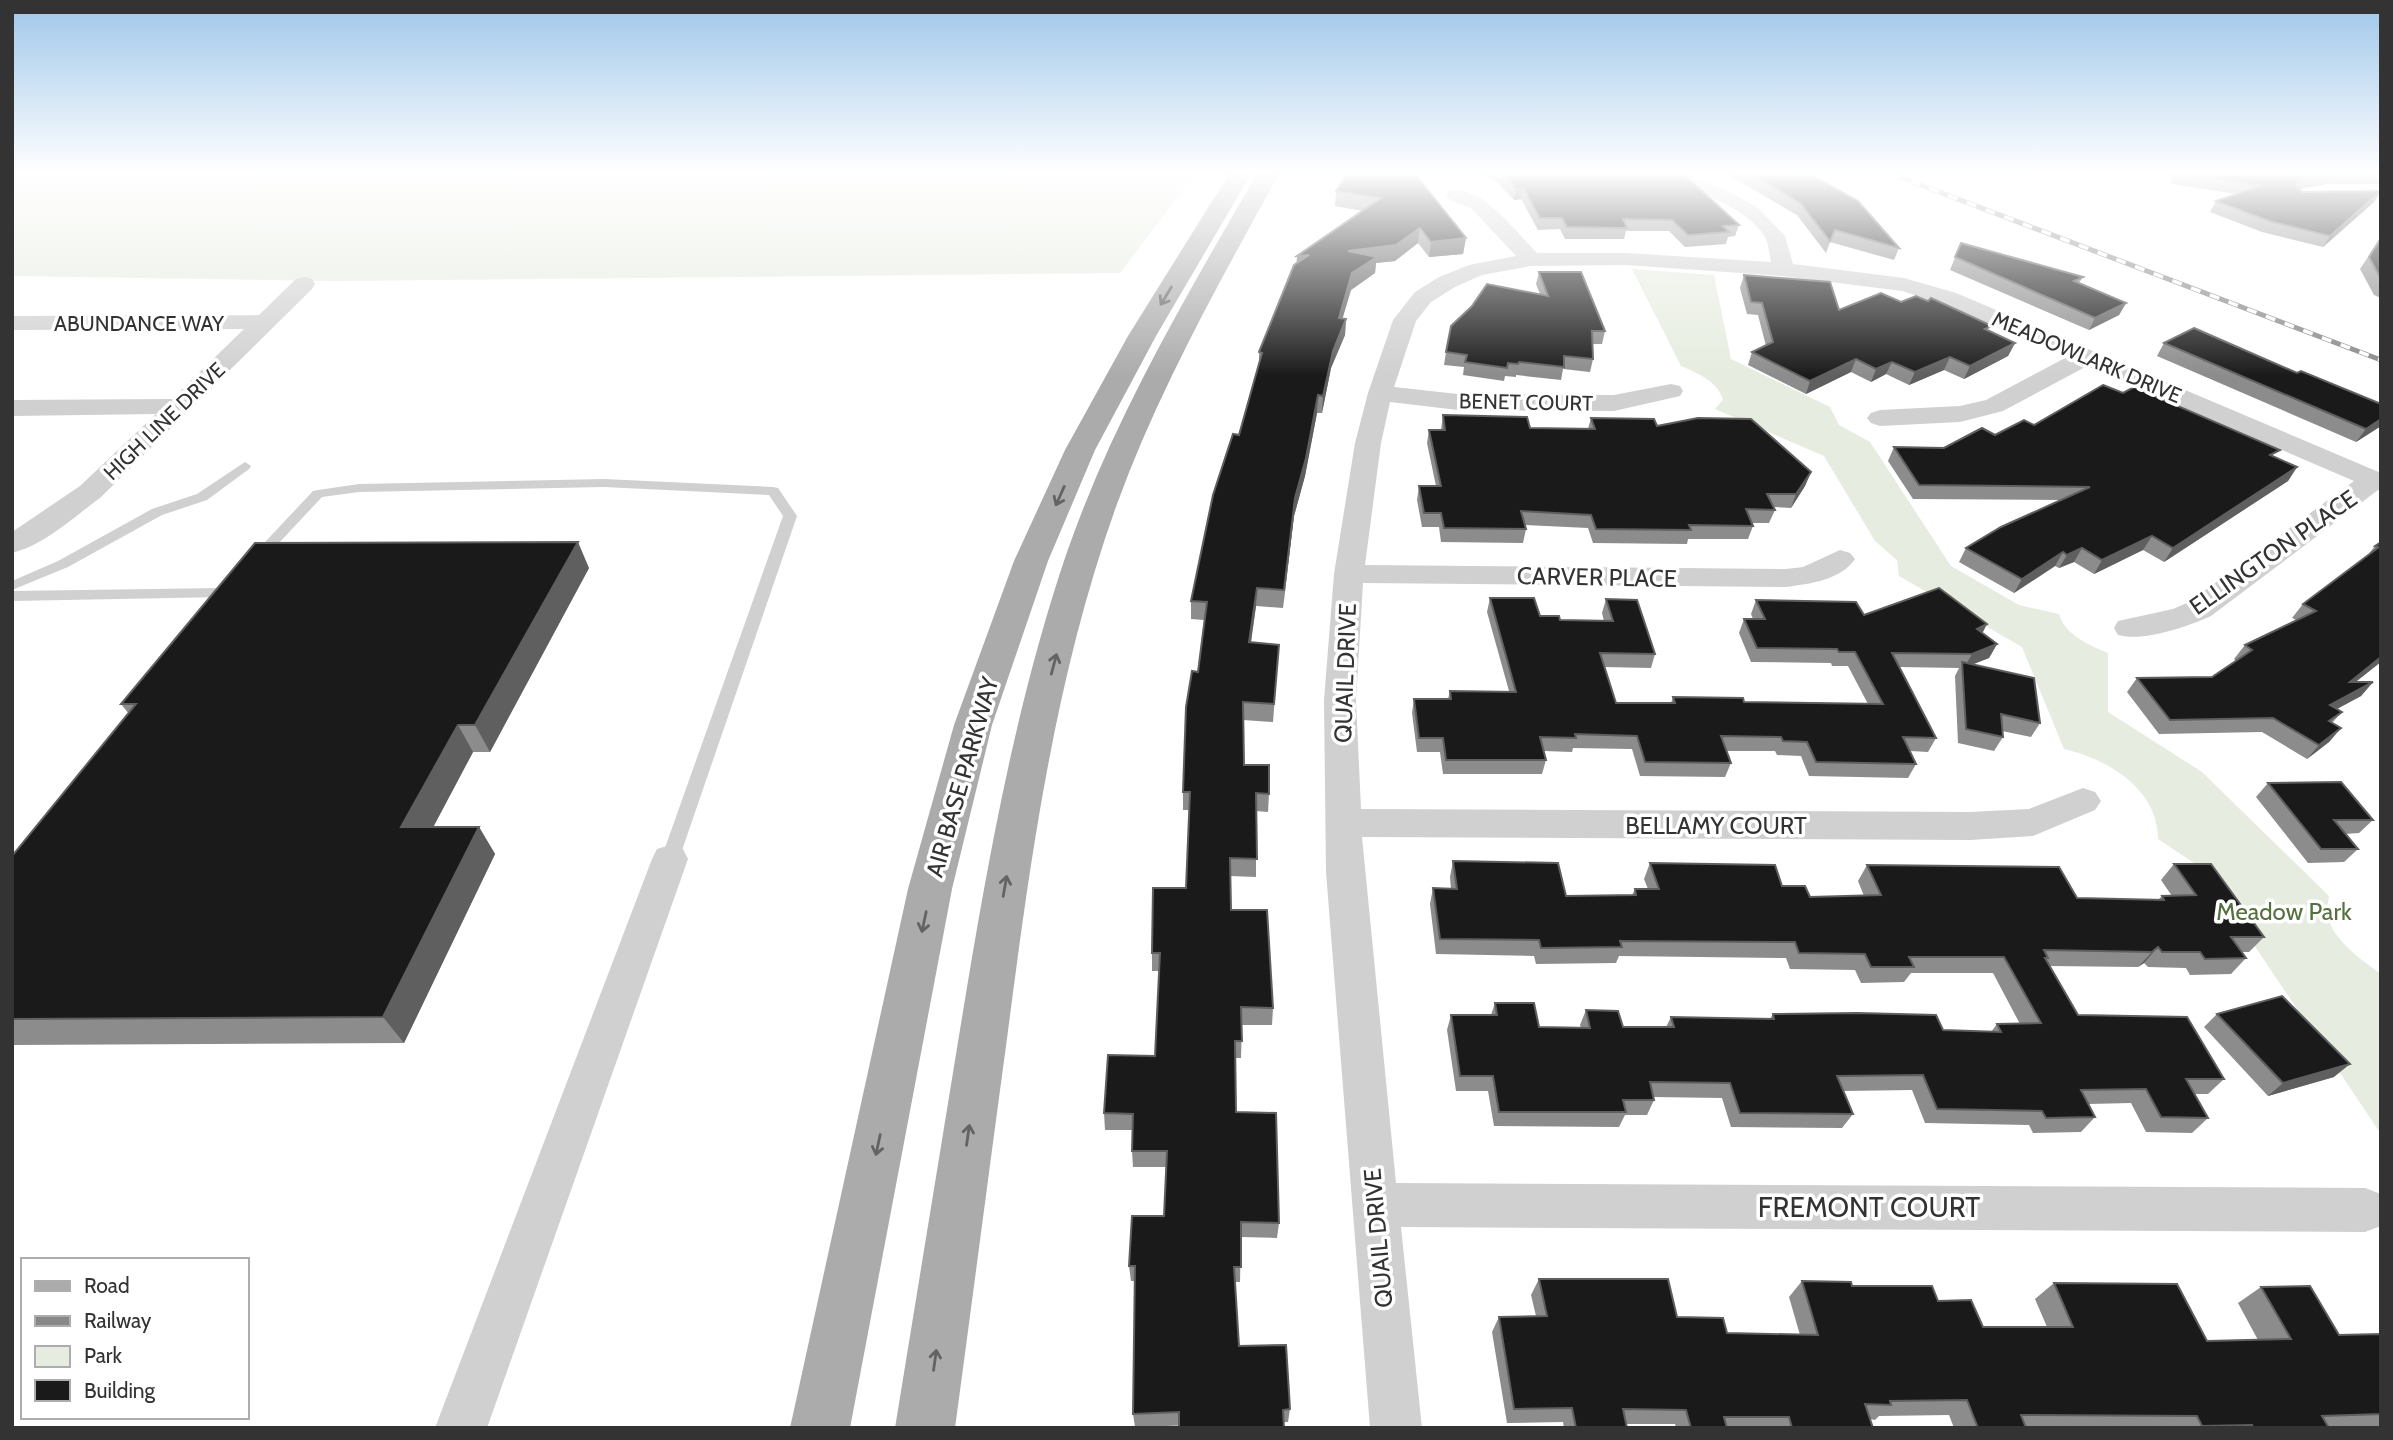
<svg xmlns="http://www.w3.org/2000/svg" width="2393" height="1440" viewBox="0 0 2393 1440" font-family="Cabin,sans-serif">
<style>
.green{fill:#e6ecdf}
.lines{fill:none;stroke-linecap:round;stroke-linejoin:round}
.lane{fill:#d0d0d0;fill-rule:evenodd}
.street{fill:#d0d0d0;fill-rule:evenodd}
.primary{fill:#ababab;fill-rule:evenodd}
.rail-casing{stroke:#888;stroke-width:5}
.rail{stroke:#fff;stroke-width:3.5;stroke-dasharray:10;stroke-linecap:butt}
.wall{fill:#8c8c8c}
.shaded-wall{fill:#5f5f5f}
.building{fill:#1a1a1a;stroke:#5f5f5f;stroke-width:2}
.oneway{stroke:#636363}
.labels{text-anchor:middle;dominant-baseline:central;stroke-width:7;stroke-linejoin:round;paint-order:stroke}
.far-street-label{font-size:21px;fill:#333;stroke:#fff}
.street-label{font-size:24px;fill:#333;stroke:#fff}
.park-label{font-size:24px;fill:#56703f;stroke:#fff}
.near-street-label{font-size:28px;fill:#333;stroke:#fff}
</style>
<rect width="100%" height="100%" fill="#fff"/>
<g class="green">
<polygon points="12,174 1195,174 1120,273 337,281 12,276"/>
<path d="M 1632,269 L 1714,275 L 1731,359 L 1830,407 L 1839,425 L 1870,442 L 1951,566 L 2019,605 L 2059,614 C 2065,635 2089,645 2108,653 L 2108,712 L 2202,772 L 2329,896 C 2328,903 2326,912 2328,918 C 2335,942 2362,960 2381,974 L 2381,1134 L 2203,869 L 2158,839 C 2158,789 2108,759 2064,749 L 2022,647 L 1899,576 L 1897,560 L 1875,541 L 1824,456 L 1715,409 L 1723,400 C 1718,381 1697,373 1681,366 Z"/>
</g>
<g class="lines">
<g class="lane">
<polygon points="245,462 251,466 249,469 207,500 162,515 68,567 12,590 12,581 58,561 152,509 197,494"/>
<polygon points="604,479 773,487 778,488 797,516 679,859 676,864 670,866 664,864 661,859 783,516 769,495 604,487 359,492 322,497 263,560 253,560 251,557 313,491 318,490 359,484"/>
<polygon points="231,582 238,586 230,595 225,597 12,601 12,591 221,588"/>
</g>
<g class="street">
<path d="M 1661,174 L 1687,174 L 1732,193 L 1758,208 L 1785,236 L 1793,264 L 1904,278 L 1956,293 L 2381,473 L 2381,491 L 2378,490 L 2211,616 C 2187,627 2143,642 2118,635 L 2114,628 L 2118,621 L 2173,609 L 2189,602 L 2354,481 L 2087,366 L 2003,411 L 1960,422 L 1880,426 L 1871,423 L 1867,418 L 1871,413 L 1880,410 L 1960,406 L 1986,400 L 2067,357 L 1940,303 L 1902,291 L 1783,276 L 1626,265 L 1531,266 L 1482,275 L 1455,287 L 1431,302 L 1416,321 L 1394,387 L 1458,394 L 1614,395 L 1671,384 L 1680,386 L 1683,391 L 1680,396 L 1614,411 L 1458,410 L 1390,402 L 1381,443 L 1365,565 L 1786,569 L 1803,567 L 1840,550 L 1850,553 L 1855,559 C 1841,580 1809,584 1786,587 L 1363,583 L 1356,700 L 1361,809 L 1970,812 L 2029,809 L 2083,788 L 2095,792 L 2101,801 L 2095,810 L 2033,836 L 1970,840 L 1362,837 L 1396,1183 L 2365,1188 L 2381,1194 L 2381,1226 L 2365,1232 L 1401,1227 L 1422,1428 L 1370,1428 L 1326,872 L 1324,700 L 1334,574 L 1355,443 L 1368,393 L 1393,320 L 1415,292 L 1439,277 L 1469,265 L 1516,256 L 1472,209 L 1449,199 L 1446,195 L 1449,191 C 1481,183 1517,233 1537,253 L 1626,253 L 1771,262 C 1769,253 1769,243 1764,235 C 1742,204 1696,192 1663,178 Z"/>
<path d="M 304,277 L 312,279 L 315,284 L 312,289 L 100,498 C 74,517 44,545 12,553 L 12,532 L 80,486 L 156,414 L 12,416 L 12,400 L 172,399 L 244,329 L 12,330 L 12,316 L 259,315 L 296,279 Z"/>
<polygon points="670,845 683,849 688,859 487,1428 435,1428 652,859 657,849"/>
</g>
<g class="primary">
<polygon points="1229,174 1251,174 1156,336 1095,450 1048,561 992,725 952,889 850,1428 790,1428 908,889 954,725 1014,561 1065,450 1128,336"/>
<path d="M 1257,174 L 1279,174 C 1220,281 1159,389 1117,504 C 1056,673 1031,853 1008,1031 C 990,1163 973,1295 955,1428 L 895,1428 C 916,1299 937,1171 958,1042 C 985,877 1013,711 1067,552 C 1114,418 1186,296 1257,174 Z"/>
</g>
<g class="rail-casing">
<polyline id="rail" points="1892,174 2381,360"/>
</g>
<use href="#rail" class="rail"/>
</g>
<g class="wall">
<polygon points="1347,174 1466,238 1463,254 1429,257 1418,243 1395,261 1376,263 1375,273 1351,290 1342,318 1346,319 1345,335 1331,368 1322,413 1317,413 1305,476 1294,516 1283,608 1256,606 1251,643 1279,645 1273,722 1243,720 1244,765 1269,794 1268,812 1256,811 1256,877 1230,876 1231,910 1273,1008 1272,1025 1242,1025 1241,1058 1236,1058 1236,1112 1279,1223 1277,1238 1241,1237 1240,1282 1235,1282 1239,1346 1290,1409 1288,1422 1135,1427 1133,1414 1135,1281 1131,1281 1129,1266 1164,1216 1166,1167 1133,1167 1132,1151 1133,1130 1105,1130 1104,1113 1155,1056 1159,971 1152,971 1152,953 1186,888 1189,810 1183,810 1183,792 1204,620 1191,619 1191,601 1259,363 1259,352 1363,211 1335,206 1336,191"/>
<polygon points="1482,174 1678,174 1739,225 1735,236 1728,237 1726,244 1685,247 1669,231 1626,231 1624,239 1565,239 1560,229 1538,230 1521,199 1514,200 1498,183"/>
<polygon points="1733,174 1806,174 1899,248 1894,260 1830,242 1826,253 1797,215 1732,177"/>
<polygon points="2170,174 2381,174 2381,184 2326,184 2300,189 2302,192 2374,202 2323,247 2262,232 2210,212 2216,201 2236,194 2172,184"/>
<polygon points="2381,237 2381,298 2374,295 2360,269"/>
<polygon points="1961,243 2083,277 2079,283 2126,303 2119,315 2089,330 1950,270"/>
<polygon points="1539,272 1605,331 1602,344 1593,344 1593,359 1590,372 1563,369 1561,380 1516,375 1516,377 1505,376 1504,381 1463,375 1464,367 1444,365 1446,352 1540,294 1536,284"/>
<polygon points="1744,275 1839,310 1901,302 1990,332 2015,343 2008,356 1964,379 1944,370 1909,385 1886,374 1871,382 1851,372 1806,394 1748,365 1752,352 1766,346 1758,315 1747,314 1740,288"/>
<polygon points="2164,343 2297,373 2381,426 2356,442 2157,356"/>
<polygon points="1443,415 1530,428 1588,429 1591,418 1657,426 1811,472 1805,486 1791,508 1774,507 1775,510 1769,523 1752,523 1753,526 1748,539 1688,539 1687,544 1593,543 1588,528 1525,525 1526,529 1523,543 1441,542 1439,527 1422,527 1417,500 1419,486 1436,486 1427,443 1429,430 1441,430"/>
<polygon points="2034,425 2275,457 2297,467 2288,481 2164,562 2143,550 2094,574 2074,562 2059,568 2055,566 2014,593 1959,562 1966,548 2061,500 1913,499 1888,461 1894,447 1944,448"/>
<polygon points="2381,542 2355,682 2373,682 2361,696 2337,709 2342,712 2332,723 2341,728 2329,742 2307,759 2262,732 2159,734 2127,692 2137,678 2212,677 2236,661 2234,659 2245,645 2296,620 2292,618 2303,604 2367,556 2375,546"/>
<polygon points="589,568 490,752 473,752 433,827 479,827 495,854 404,1043 12,1045 12,856 129,714 121,704"/>
<polygon points="1490,598 1540,616 1560,620 1604,621 1602,613 1606,599 1655,654 1651,668 1604,667 1616,703 1671,703 1673,697 1744,702 1868,704 1848,666 1832,666 1831,663 1751,662 1739,633 1744,619 1753,619 1751,614 1756,600 1864,615 1983,633 1997,644 1989,658 1972,664 2040,723 2031,737 2002,731 2003,737 1994,751 1958,743 1955,676 1959,668 1899,667 1936,738 1928,752 1910,751 1916,764 1908,778 1809,776 1801,756 1777,755 1775,751 1726,751 1731,763 1725,777 1640,776 1632,749 1573,748 1572,752 1544,751 1546,760 1542,774 1443,774 1440,752 1417,752 1412,713 1414,699 1448,699 1450,691 1509,691 1487,612"/>
<polygon points="2268,783 2373,820 2359,833 2345,834 2358,849 2344,862 2308,863 2256,797"/>
<polygon points="1453,861 1566,896 1632,895 1635,889 1648,889 1644,879 1650,863 1782,886 1810,897 1864,896 1858,881 1867,865 2077,898 2158,900 2162,896 2172,896 2161,880 2174,864 2264,937 2249,952 2242,952 2246,958 2231,974 2190,975 2186,968 2148,967 2144,963 2138,967 2050,966 2078,1015 2224,1079 2208,1094 2194,1094 2208,1118 2192,1133 2146,1132 2131,1103 2088,1104 2095,1117 2081,1132 2033,1133 2029,1125 1925,1123 1912,1090 1843,1091 1853,1114 1842,1128 1731,1127 1722,1098 1653,1097 1654,1100 1647,1115 1625,1115 1619,1127 1494,1126 1488,1091 1456,1091 1447,1030 1451,1015 1491,1015 1495,1003 1539,1027 1581,1028 1580,1025 1586,1010 1623,1027 1666,1027 1671,1017 1770,1019 1773,1014 1943,1030 1991,1032 1997,1024 2020,1024 1993,973 1911,973 1904,982 1861,983 1855,970 1790,969 1786,958 1619,956 1616,963 1536,964 1534,956 1436,954 1430,904 1433,888 1451,889 1450,877"/>
<polygon points="2217,1014 2334,1077 2268,1096 2204,1027"/>
<polygon points="1539,1279 1677,1317 1727,1333 1800,1335 1789,1297 1802,1281 1852,1286 1938,1301 1983,1327 2047,1327 2035,1299 2054,1283 2207,1341 2258,1340 2238,1303 2261,1287 2339,1335 2381,1334 2381,1428 1954,1428 1949,1415 1879,1416 1875,1420 1870,1419 1873,1428 1676,1428 1675,1424 1626,1424 1627,1428 1564,1428 1563,1422 1507,1423 1492,1332 1499,1317 1536,1316 1531,1295"/>
</g>
<g class="shaded-wall">
<polygon points="2329,174 2332,174 2326,184 2293,190 2299,179"/>
<polygon points="1523,188 1521,199 1514,200 1516,189"/>
<polygon points="2381,191 2374,202 2323,247 2330,236"/>
<polygon points="1420,228 1418,243 1395,261 1376,263 1375,273 1351,290 1338,334 1348,251"/>
<polygon points="1466,238 1463,254 1429,257 1431,242"/>
<polygon points="1309,255 1296,272 1297,256"/>
<polygon points="2126,303 2119,315 2089,330 2095,318"/>
<polygon points="1346,319 1345,335 1331,368 1322,413 1323,396 1333,351"/>
<polygon points="2015,343 2008,356 1964,379 1970,366"/>
<polygon points="1950,357 1944,370 1909,385 1915,372"/>
<polygon points="1856,359 1851,372 1806,394 1810,381"/>
<polygon points="1892,362 1886,374 1871,382 1876,369"/>
<polygon points="1318,395 1317,413 1305,476 1294,516 1283,608 1295,498"/>
<polygon points="2381,419 2381,426 2356,442 2366,429"/>
<polygon points="2297,467 2288,481 2164,562 2173,548"/>
<polygon points="1811,472 1805,486 1791,508 1796,494"/>
<polygon points="2152,536 2143,550 2094,574 2102,560"/>
<polygon points="578,542 589,568 490,752 475,725"/>
<polygon points="2082,548 2074,562 2059,568 2067,555"/>
<polygon points="2063,552 2055,566 2014,593 2022,579"/>
<polygon points="1257,588 1256,606 1248,661 1249,642"/>
<polygon points="1987,624 1980,638 1977,629"/>
<polygon points="1997,644 1989,658 1964,668 1972,654"/>
<polygon points="2381,657 2381,662 2338,696 2350,682"/>
<polygon points="2373,682 2361,696 2318,719 2330,705"/>
<polygon points="458,725 473,752 419,854 401,827"/>
<polygon points="2341,728 2329,742 2307,759 2319,745"/>
<polygon points="479,827 495,854 404,1043 383,1017"/>
<polygon points="2158,947 2144,963 2138,967 2152,952"/>
<polygon points="2350,1064 2334,1077 2268,1096 2283,1083"/>
</g>
<g class="building">
<polygon points="1347,174 1415,174 1466,238 1431,242 1420,228 1396,245 1348,251 1377,257 1352,273 1339,318 1346,319 1333,351 1323,396 1318,395 1306,458 1295,498 1284,590 1257,588 1249,642 1279,645 1274,704 1243,702 1244,765 1269,765 1269,794 1256,793 1257,859 1230,858 1231,910 1267,910 1273,1008 1241,1007 1242,1041 1235,1041 1236,1112 1276,1113 1279,1223 1241,1222 1241,1267 1234,1267 1239,1346 1286,1345 1290,1409 1283,1410 1284,1428 1179,1428 1179,1412 1133,1414 1135,1266 1129,1266 1132,1216 1164,1216 1167,1151 1132,1151 1133,1114 1104,1113 1108,1055 1155,1056 1160,953 1152,953 1153,888 1186,888 1190,792 1183,792 1186,707 1192,671 1198,672 1207,602 1191,601 1213,495 1233,434 1239,435 1262,353 1259,352 1294,265 1309,255 1297,256 1381,198 1336,191"/>
<polygon points="1502,174 1678,174 1689,179 1739,225 1723,226 1729,232 1688,235 1672,220 1623,219 1627,228 1567,227 1562,218 1540,218 1523,188 1516,189"/>
<polygon points="1751,174 1806,174 1813,176 1858,201 1899,248 1835,230 1830,241 1800,203"/>
<polygon points="2183,174 2329,174 2299,179 2296,185 2302,192 2381,191 2330,236 2269,221 2216,201 2260,186"/>
<polygon points="2381,238 2381,279 2369,257"/>
<polygon points="1961,243 2083,277 2074,281 2126,303 2095,318 1955,257"/>
<polygon points="1539,272 1581,272 1605,331 1592,331 1593,359 1564,356 1564,367 1519,362 1518,364 1508,363 1507,368 1465,362 1467,355 1446,352 1451,326 1472,306 1487,284 1548,296"/>
<polygon points="1744,275 1830,282 1839,310 1881,293 1901,302 1916,296 1928,301 1931,298 1992,326 1985,329 2015,343 1970,366 1950,357 1915,372 1892,362 1876,369 1856,359 1810,381 1752,352 1773,342 1762,303 1751,302"/>
<polygon points="2194,328 2297,373 2301,371 2381,404 2381,419 2366,429 2164,343"/>
<polygon points="2103,385 2123,393 2134,387 2280,450 2270,455 2297,467 2173,548 2152,536 2102,560 2082,548 2067,555 2063,552 2022,579 1966,548 2001,527 2090,487 1919,485 1894,447 1944,448 1982,428 1995,435 2024,420 2034,425"/>
<polygon points="1443,415 1527,417 1530,428 1595,429 1591,418 1654,419 1657,426 1698,418 1751,419 1811,472 1796,494 1767,494 1775,510 1746,509 1753,526 1689,525 1691,530 1596,529 1591,515 1521,511 1526,529 1444,528 1441,513 1424,513 1419,486 1441,486 1429,430 1445,430"/>
<polygon points="578,542 475,725 458,725 401,827 479,827 383,1017 12,1019 12,856 136,704 121,704 255,543"/>
<polygon points="2381,542 2381,657 2350,682 2373,682 2330,705 2342,712 2329,721 2341,728 2319,745 2273,718 2170,720 2137,678 2212,677 2252,650 2245,645 2316,611 2303,604 2379,547 2375,546"/>
<polygon points="1939,588 1987,624 1977,629 1997,644 1972,654 1892,653 1936,738 1903,737 1916,764 1816,762 1807,742 1783,741 1781,737 1721,736 1731,763 1645,762 1637,736 1575,734 1576,738 1540,737 1546,760 1446,760 1443,738 1419,738 1414,699 1451,699 1450,691 1516,692 1490,598 1534,598 1540,616 1559,616 1560,620 1613,621 1606,599 1637,600 1655,654 1600,653 1616,703 1675,703 1673,697 1743,698 1744,702 1883,704 1855,652 1839,652 1837,649 1757,648 1744,619 1765,619 1756,600 1856,602 1864,615"/>
<polygon points="1962,662 2034,678 2040,723 2001,714 2003,737 1966,729"/>
<polygon points="2341,782 2373,820 2334,820 2358,849 2321,849 2268,783"/>
<polygon points="1453,861 1558,863 1566,896 1636,895 1635,889 1659,889 1650,863 1775,865 1782,886 1805,886 1810,897 1881,895 1867,865 2059,867 2077,898 2164,900 2162,896 2196,895 2174,864 2211,864 2264,937 2231,937 2246,958 2205,959 2200,952 2162,952 2158,947 2152,952 2044,950 2048,958 2045,958 2078,1015 2187,1017 2224,1079 2186,1079 2208,1118 2161,1117 2146,1089 2081,1090 2095,1117 2046,1118 2042,1111 1937,1109 1923,1075 1837,1076 1853,1114 1740,1113 1730,1083 1650,1082 1654,1100 1623,1100 1626,1112 1499,1112 1493,1076 1460,1076 1451,1015 1497,1015 1495,1003 1534,1003 1539,1027 1590,1028 1586,1010 1618,1011 1623,1027 1674,1027 1671,1017 1774,1019 1773,1014 1857,1013 1936,1015 1943,1030 2001,1032 1997,1024 2041,1023 2004,957 1909,957 1914,967 1871,967 1865,954 1799,953 1795,942 1620,941 1622,947 1541,948 1539,940 1440,939 1433,888 1457,889"/>
<polygon points="2282,996 2350,1064 2283,1083 2217,1014"/>
<polygon points="1539,1279 1668,1279 1677,1317 1723,1318 1727,1333 1818,1335 1802,1281 1851,1282 1852,1286 1932,1286 1938,1301 1971,1300 1983,1327 2073,1327 2054,1283 2177,1284 2207,1341 2291,1339 2261,1287 2310,1286 2339,1335 2381,1334 2381,1414 2322,1416 2329,1428 2253,1428 2252,1425 2202,1426 2197,1416 2021,1415 2026,1428 1978,1428 1967,1400 1890,1401 1891,1405 1865,1404 1873,1428 1792,1428 1789,1417 1724,1417 1727,1428 1691,1428 1686,1410 1623,1409 1627,1428 1576,1428 1572,1408 1514,1409 1499,1317 1547,1316"/>
</g>
<defs><path id="oneway-shaft" d="M-6 0H5M1.5-3L5.5 0L1.5 3" fill="none" stroke-width="1.6" stroke-linecap="round" stroke-linejoin="round" transform="scale(1.75)"/></defs>
<g class="oneway">
<use href="#oneway-shaft" transform="translate(1166 296) rotate(121)"/>
<use href="#oneway-shaft" transform="translate(1060 496) rotate(114)"/>
<use href="#oneway-shaft" transform="translate(1054 664) rotate(-75)"/>
<use href="#oneway-shaft" transform="translate(1005 886) rotate(-80)"/>
<use href="#oneway-shaft" transform="translate(924 922) rotate(102)"/>
<use href="#oneway-shaft" transform="translate(968 1135) rotate(-82)"/>
<use href="#oneway-shaft" transform="translate(878 1145) rotate(102)"/>
<use href="#oneway-shaft" transform="translate(935 1360) rotate(-82)"/>
</g>
<linearGradient id="sky" x2="0" y2="1"><stop stop-color="#9ec6ea"/><stop offset="0.46" stop-color="#fff"/><stop offset="1" stop-color="#fff" stop-opacity="0"/></linearGradient>
<rect width="2393" height="376" fill="url(#sky)"/>
<g class="labels">
<g class="far-street-label">
<text x="139" y="323">ABUNDANCE WAY</text>
<text transform="translate(2087 357) rotate(23)">MEADOWLARK DRIVE</text>
<text transform="translate(1526 402) rotate(1)">BENET COURT</text>
<text transform="translate(164 421) rotate(-44)">HIGH LINE DRIVE</text>
</g>
<g class="street-label">
<text transform="translate(2273 552) rotate(-35)">ELLINGTON PLACE</text>
<text transform="translate(1597 577) rotate(1)">CARVER PLACE</text>
<text transform="translate(1345 673) rotate(-88)">QUAIL DRIVE</text>
<text transform="translate(962 777) rotate(-74)">AIR BASE PARKWAY</text>
<text x="1716" y="825">BELLAMY COURT</text>
<text transform="translate(1378 1238) rotate(-95)">QUAIL DRIVE</text>
</g>
<g class="park-label">
<text x="2284" y="911">Meadow Park</text>
</g>
<g class="near-street-label">
<text x="1869" y="1207">FREMONT COURT</text>
</g>
</g>
<rect width="2393" height="1440" fill="none" stroke="#333333" stroke-width="28"/>
<rect x="21" y="1258" width="228" height="161" fill="#ffffff" stroke="#adadad" stroke-width="2"/>
<rect x="35" y="1281" width="35" height="10" fill="#ababab" stroke="#adadad" stroke-width="2"/>
<text x="84" y="1293" font-size="21" fill="#333333">Road</text>
<rect x="35" y="1316" width="35" height="10" fill="#888888" stroke="#adadad" stroke-width="2"/>
<text x="84" y="1328" font-size="21" fill="#333333">Railway</text>
<rect x="35" y="1346" width="35" height="21" fill="#e6ecdf" stroke="#adadad" stroke-width="2"/>
<text x="84" y="1363" font-size="21" fill="#333333">Park</text>
<rect x="35" y="1380" width="35" height="21" fill="#1a1a1a" stroke="#adadad" stroke-width="2"/>
<text x="84" y="1398" font-size="21" fill="#333333">Building</text>
</svg>
